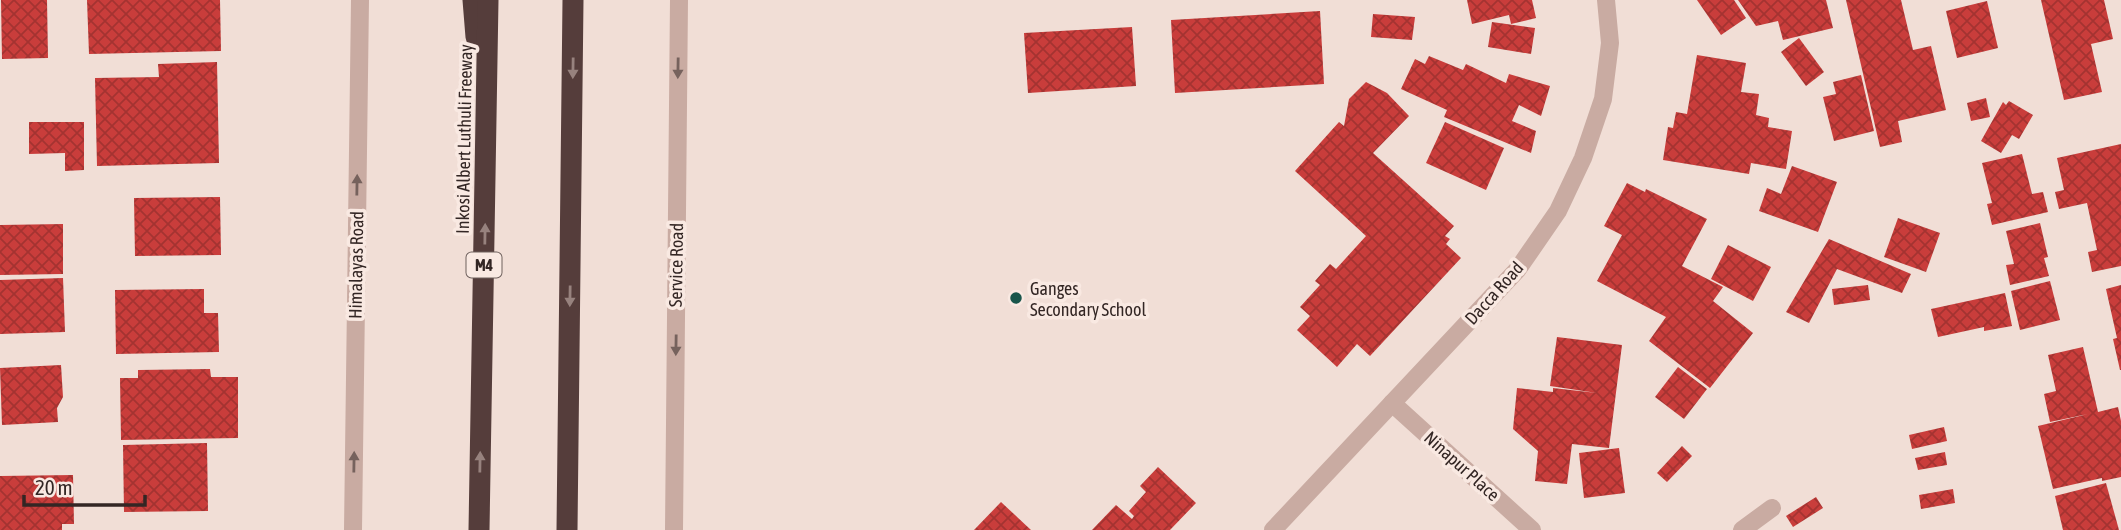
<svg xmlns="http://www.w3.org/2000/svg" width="2121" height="530" viewBox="0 0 2121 530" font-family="'Asap Condensed',sans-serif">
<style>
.building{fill:url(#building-cross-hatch)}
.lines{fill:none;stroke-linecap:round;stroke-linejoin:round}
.minor{stroke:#c9aba2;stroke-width:18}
.highway{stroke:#553d3b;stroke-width:21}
.oneway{fill:#97827e}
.oneway2{fill:#76625d}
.poi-dot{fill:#19554b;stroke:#f9e9e2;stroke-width:2.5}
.labels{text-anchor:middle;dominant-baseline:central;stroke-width:7;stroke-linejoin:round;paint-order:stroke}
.shield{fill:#f9e9e2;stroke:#6e605d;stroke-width:2}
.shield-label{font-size:16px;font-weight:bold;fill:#332624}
.street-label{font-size:18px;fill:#332624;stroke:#f9e9e2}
.poi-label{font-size:18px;fill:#332624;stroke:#f9e9e2;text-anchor:start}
</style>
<defs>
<pattern id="building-cross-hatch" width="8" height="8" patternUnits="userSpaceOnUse" patternTransform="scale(1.75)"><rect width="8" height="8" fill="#c93d3b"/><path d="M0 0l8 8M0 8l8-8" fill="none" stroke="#a43331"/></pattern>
</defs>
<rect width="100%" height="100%" fill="#f1ded6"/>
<g class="building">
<polygon points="1,0 47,0 48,58 2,59"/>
<polygon points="87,0 220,0 221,51 89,54"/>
<polygon points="1467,0 1532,0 1536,18 1511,24 1509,15 1472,24"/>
<polygon points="1697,0 1734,0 1746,18 1721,35"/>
<polygon points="1738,0 1826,0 1833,28 1783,40 1778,21 1756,26"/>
<polygon points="1846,0 1901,0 1913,50 1931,46 1946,110 1898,121 1902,142 1880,147"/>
<polygon points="2041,0 2104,0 2113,39 2091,44 2102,92 2064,100"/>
<polygon points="1987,1 1998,48 1957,58 1946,11"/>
<polygon points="1320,11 1324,84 1175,93 1171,20"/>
<polygon points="1373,14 1415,17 1412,40 1371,37"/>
<polygon points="1492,22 1535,28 1531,54 1488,47"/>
<polygon points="1132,27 1136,86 1028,93 1024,33"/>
<polygon points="1799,38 1824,72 1806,86 1781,52"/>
<polygon points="1697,55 1746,63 1741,92 1759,94 1756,115 1769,118 1768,127 1792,131 1786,169 1751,163 1749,174 1663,160 1668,127 1673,128 1676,112 1687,114"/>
<polygon points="1429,56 1463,70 1466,64 1506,83 1509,74 1550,86 1541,116 1519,105 1512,121 1536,131 1531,153 1444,117 1447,110 1401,89 1415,59 1425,64"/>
<polygon points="217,62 219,163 97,166 95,78 159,77 158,64"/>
<polygon points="1861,75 1874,131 1834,141 1823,97 1836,94 1833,82"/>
<polygon points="1366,82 1387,93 1409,116 1373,153 1454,226 1445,236 1450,239 1446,244 1461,258 1370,356 1357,344 1337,367 1297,330 1310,316 1300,307 1320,285 1315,281 1330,264 1336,269 1366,236 1295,171 1339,122 1344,126 1349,99"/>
<polygon points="1986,98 1990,117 1971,121 1967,103"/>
<polygon points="2009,101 2033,115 2019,139 2012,135 2001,153 1981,141 2003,102 2006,105"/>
<polygon points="29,122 84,122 84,170 65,171 65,153 29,154"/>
<polygon points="1445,122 1504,148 1486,190 1426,163"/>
<polygon points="2121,144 2121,266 2092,272 2088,252 2097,250 2087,203 2059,209 2055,192 2064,190 2057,158"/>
<polygon points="2022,154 2032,194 2043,192 2048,212 1992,225 1987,204 1992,203 1982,163"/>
<polygon points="1792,166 1837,182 1818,232 1759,211 1767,188 1781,194"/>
<polygon points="1627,183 1645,192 1646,189 1707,219 1682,266 1723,287 1713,301 1753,333 1710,388 1649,341 1666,317 1597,281 1622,235 1604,226"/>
<polygon points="220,197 221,255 135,256 134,198"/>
<polygon points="1898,218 1940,233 1926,272 1884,257"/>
<polygon points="2040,223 2048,257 2044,258 2049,276 2010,285 2006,265 2014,264 2006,231"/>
<polygon points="63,224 63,274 0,275 0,225"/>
<polygon points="1829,239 1911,274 1902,293 1837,269 1809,323 1786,312"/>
<polygon points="1728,245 1771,267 1753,301 1711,279"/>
<polygon points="63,278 65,332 0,334 0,280"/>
<polygon points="2050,281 2060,320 2020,330 2011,291"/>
<polygon points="1868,285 1870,300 1834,305 1832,289"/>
<polygon points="2121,285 2121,370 2120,370 2113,339 2117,338 2106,289"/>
<polygon points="204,289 204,313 218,313 219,352 116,354 115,290"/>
<polygon points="2005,293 2012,326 1984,331 1984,327 1938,337 1931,309"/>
<polygon points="1557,337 1622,345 1609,448 1572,444 1567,484 1535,481 1538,451 1513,429 1517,388 1553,392 1553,388 1597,393 1550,386"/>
<polygon points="2083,347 2098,412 2118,407 2121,421 2121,477 2102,481 2102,478 2053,489 2038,426 2088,414 2050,422 2044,394 2056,391 2048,355"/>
<polygon points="61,365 63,397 57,408 58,422 2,425 0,368"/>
<polygon points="1678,367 1707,389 1684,419 1655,397"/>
<polygon points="210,369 211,377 238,377 238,438 121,440 120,378 138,378 138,370"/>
<polygon points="1944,427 1947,441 1912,449 1909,435"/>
<polygon points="207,443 208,511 124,512 123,445"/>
<polygon points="1682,446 1692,456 1667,482 1657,473"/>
<polygon points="1619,448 1625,493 1584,498 1579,453"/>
<polygon points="1945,452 1947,465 1918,470 1915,458"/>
<polygon points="1158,467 1196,503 1170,530 1092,530 1116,505 1132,519 1134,516 1129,511 1146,492 1140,486"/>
<polygon points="73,475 74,524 62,524 62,530 0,530 0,476"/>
<polygon points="2106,483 2119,530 2063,530 2055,496"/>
<polygon points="1953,489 1955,503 1921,509 1919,495"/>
<polygon points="1816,497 1823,508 1793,527 1786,516"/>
<polygon points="1001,502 1031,530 974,530"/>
</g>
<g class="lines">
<g class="minor">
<polyline points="1392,403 1532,530"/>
<polyline points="353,530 360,0"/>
<polyline points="674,530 679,0"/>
<polyline points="1273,530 1518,269 1558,211 1583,158 1603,99 1610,43 1606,0"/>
<polyline points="1742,530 1772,508"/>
</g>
<g class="highway">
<polyline points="473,0 476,37"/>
<polyline points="479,530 488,0"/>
<polyline points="567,530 573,0"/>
</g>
</g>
<defs><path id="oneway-solid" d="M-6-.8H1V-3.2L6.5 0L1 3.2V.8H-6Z" transform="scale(1.75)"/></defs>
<g class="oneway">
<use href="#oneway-solid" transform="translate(573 68) rotate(91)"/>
<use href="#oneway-solid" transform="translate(485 234) rotate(-89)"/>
<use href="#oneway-solid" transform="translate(570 296) rotate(91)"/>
<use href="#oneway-solid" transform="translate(480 462) rotate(-89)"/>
</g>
<g class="oneway2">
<use href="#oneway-solid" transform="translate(678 68) rotate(91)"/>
<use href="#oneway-solid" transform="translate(357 185) rotate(-89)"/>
<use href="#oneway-solid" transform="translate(676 345) rotate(91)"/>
<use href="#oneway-solid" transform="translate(354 462) rotate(-89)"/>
</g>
<circle class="poi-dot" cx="1016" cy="298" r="7"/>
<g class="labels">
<rect class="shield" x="466.5" y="252.5" width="35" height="25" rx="5"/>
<g class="shield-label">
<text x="484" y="265">M4</text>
</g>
<g class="street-label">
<text transform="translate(464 139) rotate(-89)">Inkosi Albert Luthuli Freeway</text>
<text transform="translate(356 265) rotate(-89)">Himalayas Road</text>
<text transform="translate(676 265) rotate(-89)">Service Road</text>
<text transform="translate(1494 293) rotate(-48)">Dacca Road</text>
<text transform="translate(1462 466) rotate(42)">Ninapur Place</text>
</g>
<g class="poi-label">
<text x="1030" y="288">Ganges<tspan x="1030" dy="21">Secondary School</tspan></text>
</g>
</g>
<path d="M24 495v10h121v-10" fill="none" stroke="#332624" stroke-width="3.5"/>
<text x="35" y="495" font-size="21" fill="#332624" stroke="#f9e9e2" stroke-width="5" paint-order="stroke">20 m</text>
</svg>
